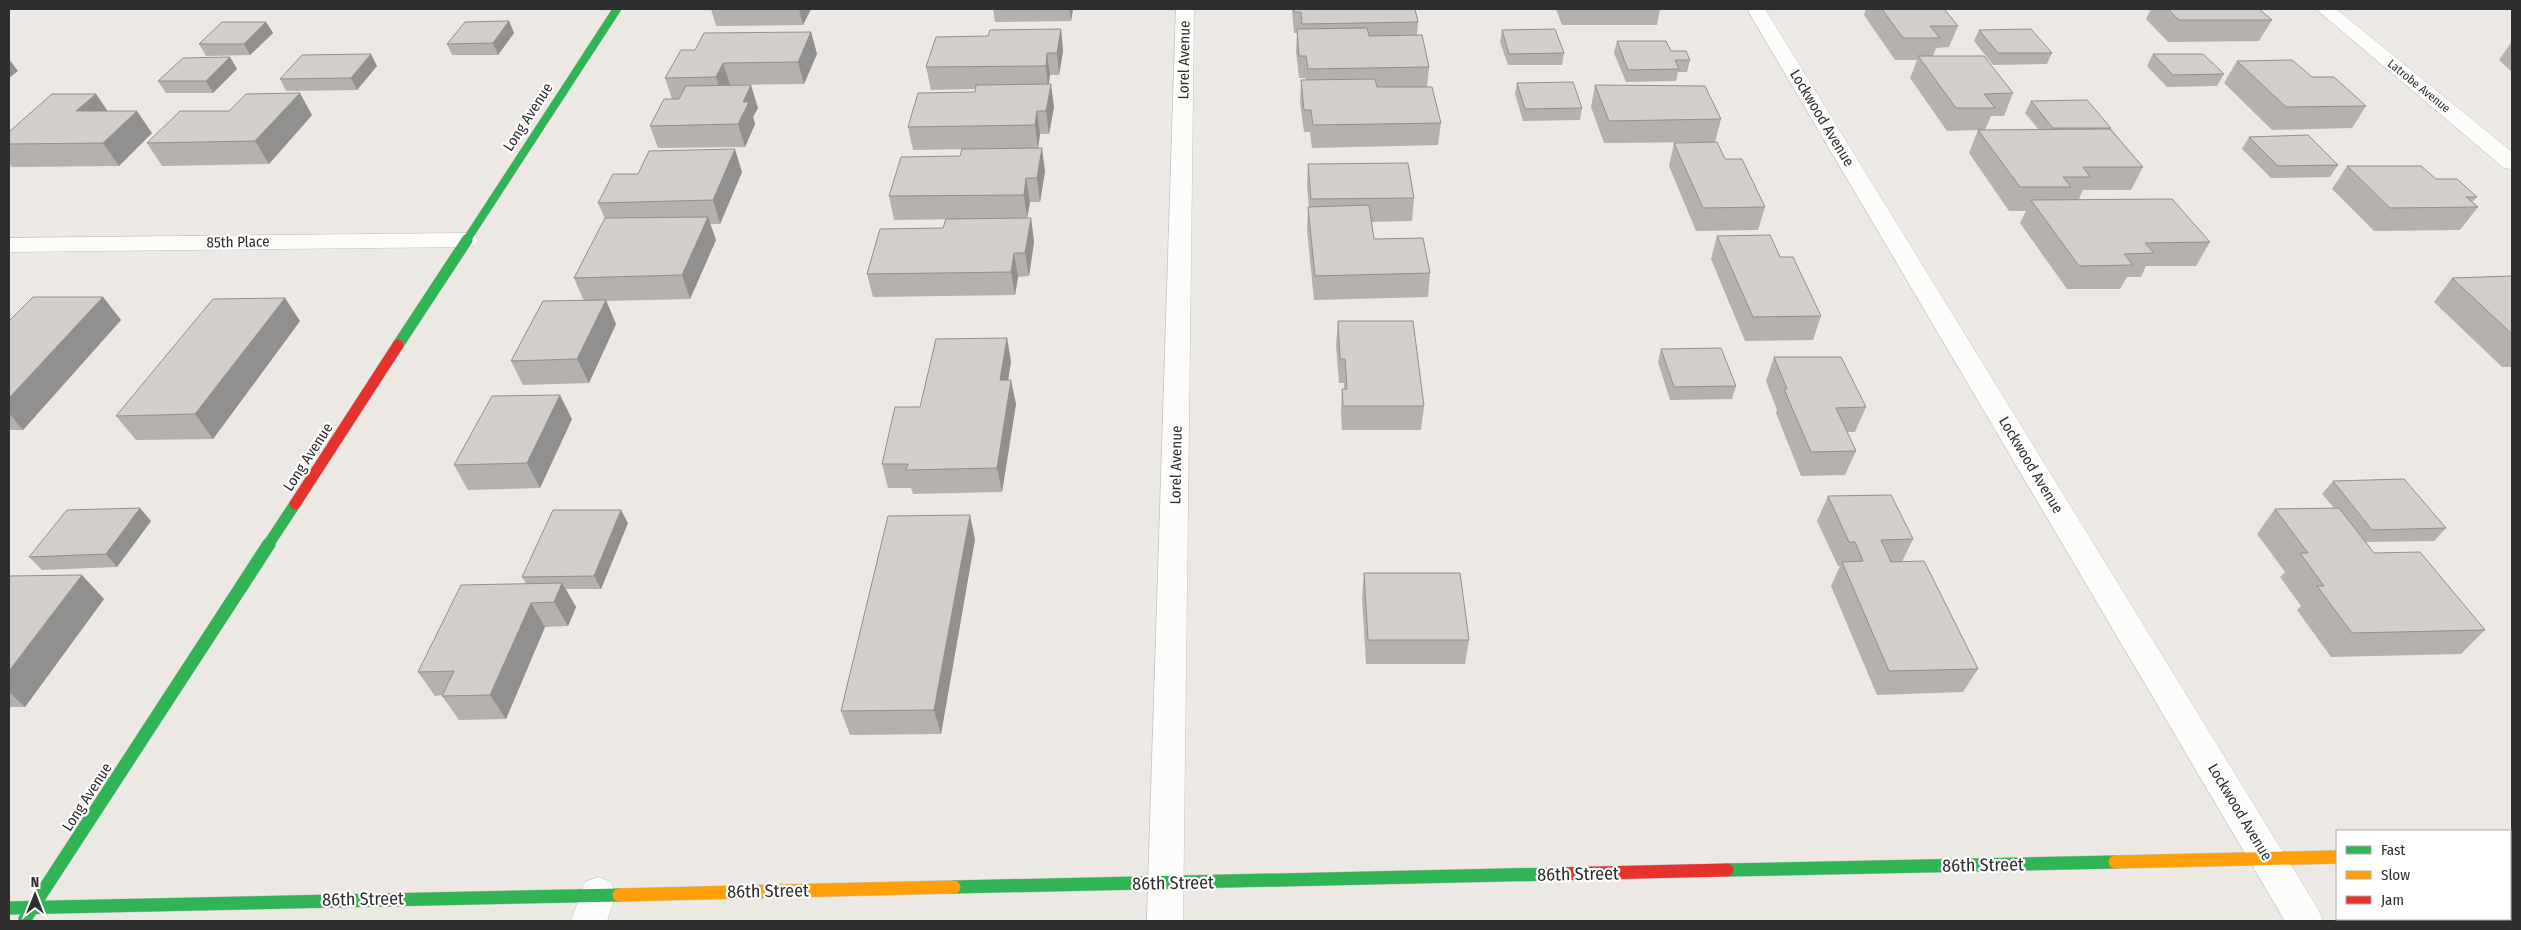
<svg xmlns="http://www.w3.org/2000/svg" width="2521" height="930" viewBox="0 0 2521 930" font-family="'Fira Sans Condensed',sans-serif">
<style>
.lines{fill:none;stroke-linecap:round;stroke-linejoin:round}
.lane-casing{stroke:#c5c4c5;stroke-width:1}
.street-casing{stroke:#c5c4c5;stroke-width:1}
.fast-far2-casing{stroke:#c5c4c5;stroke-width:9}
.fast-far1-casing{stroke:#c5c4c5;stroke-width:12}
.fast-casing{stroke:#c5c4c5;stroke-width:14}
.slow-casing{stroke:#c5c4c5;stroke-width:14}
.jam-far1-casing{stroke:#c5c4c5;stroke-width:12}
.jam-casing{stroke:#c5c4c5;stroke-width:14}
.lane{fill:#fcfcfb;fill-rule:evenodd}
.street{fill:#fcfcfb;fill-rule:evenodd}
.fast-far2{stroke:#30b455;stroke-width:8}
.fast-far1{stroke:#30b455;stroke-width:11}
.fast{stroke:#30b455;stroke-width:13}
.slow{stroke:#ff9f0a;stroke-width:13}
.jam-far1{stroke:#e5322d;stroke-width:11}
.jam{stroke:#e5322d;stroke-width:13}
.wall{fill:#b4b1af}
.shaded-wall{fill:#92908e}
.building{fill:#d1cecb;stroke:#92908e}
.labels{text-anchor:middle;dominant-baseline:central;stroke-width:4.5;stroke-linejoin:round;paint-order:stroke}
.far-street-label{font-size:12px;fill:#2e2e2e;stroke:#fff}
.street-label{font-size:15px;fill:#2e2e2e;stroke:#fff}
.near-street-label{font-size:18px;fill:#2e2e2e;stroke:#fff}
</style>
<rect width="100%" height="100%" fill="#ece8e4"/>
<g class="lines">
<g class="lane-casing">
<polygon id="lane" points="598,877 611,882 616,894 607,921 571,921 585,882"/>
</g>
<g class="street-casing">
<g id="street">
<polygon points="1176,9 1194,9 1183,921 1147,921"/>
<polygon points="1747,9 1765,9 2318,909 2323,921 2285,921"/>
<polygon points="2316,9 2336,9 2512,152 2512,169 2504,168"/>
<polygon points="467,233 475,235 478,240 475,245 467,247 9,252 9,238"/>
<rect x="2510" y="837" width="2" height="32"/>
</g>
</g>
<g class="fast-far2-casing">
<polyline id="fast-far2" points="466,241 617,9"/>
</g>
<g class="fast-far1-casing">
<g id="fast-far1">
<polyline points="398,345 467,240"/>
<polyline points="268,545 295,504"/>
</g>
</g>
<g class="fast-casing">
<g id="fast">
<polyline points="1727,870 2115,862"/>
<polyline points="954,887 1554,874"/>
<polyline points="9,908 619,895"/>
<polyline points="25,919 269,544"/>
</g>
</g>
<g class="slow-casing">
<g id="slow">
<polyline points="2115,862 2337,857"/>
<polyline points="619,895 954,887"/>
</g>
</g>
<g class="jam-far1-casing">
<polyline id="jam-far1" points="295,504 398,345"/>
</g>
<g class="jam-casing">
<polyline id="jam" points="1554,874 1727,870"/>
</g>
<use href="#lane" class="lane"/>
<use href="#street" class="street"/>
<use href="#fast-far2" class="fast-far2"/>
<use href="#fast-far1" class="fast-far1"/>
<use href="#fast" class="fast"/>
<use href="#slow" class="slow"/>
<use href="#jam-far1" class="jam-far1"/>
<use href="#jam" class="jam"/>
</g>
<g class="wall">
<polygon points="711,9 811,9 803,25 716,26"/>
<polygon points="993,9 1073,9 1071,21 995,22"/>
<polygon points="1292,9 1415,9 1418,22 1417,35 1429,67 1427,87 1441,123 1438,145 1312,148 1310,132 1304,132 1300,103 1301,80 1306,80 1306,78 1299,78 1296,51 1297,33 1294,33"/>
<polygon points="1488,9 1539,9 1488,10"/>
<polygon points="1556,9 1660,9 1657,25 1562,25"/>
<polygon points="1866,9 1944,9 1958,26 1949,47 1936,48 1933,56 2013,93 2004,116 1991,116 1985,130 2038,129 2025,113 2031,101 2111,128 2111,129 2143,167 2131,190 2083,190 2079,199 2210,242 2196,266 2146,266 2141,277 2127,277 2120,289 2067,289 2020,223 2026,211 2009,211 1969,153 1978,130 1947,131 1910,78 1917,60 1895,60 1864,15"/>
<polygon points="2151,9 2259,9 2272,20 2259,41 2168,42 2146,19"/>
<polygon points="509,21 514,33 498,55 452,55 447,44"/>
<polygon points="266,22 273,33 250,55 206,56 199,44"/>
<polygon points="1061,29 1063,51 1059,75 1050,75 1049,84 1054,107 1049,134 1040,134 1038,148 1045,171 1040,202 1030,202 1027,218 894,220 889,196 960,156 1028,148 913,150 908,127 975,92 975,89 931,90 926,67 988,36"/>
<polygon points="1502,30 1564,53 1562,65 1508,65 1500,42"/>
<polygon points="1979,30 2052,53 2047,64 1993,65 1974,41"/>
<polygon points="811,32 817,54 804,84 730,85 758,108 753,117 755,124 745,147 658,148 650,126 672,99 665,78 695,50"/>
<polygon points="1617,41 1671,51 1690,60 1687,72 1678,72 1676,81 1626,82 1614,53"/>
<polygon points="2512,41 2512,72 2499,60"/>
<polygon points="2153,54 2224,74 2217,86 2167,87 2147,66"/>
<polygon points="230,57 237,69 213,93 166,93 158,81"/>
<polygon points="2237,61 2312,77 2366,106 2352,128 2272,130 2224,83"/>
<polygon points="377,66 357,90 286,91 280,79"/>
<polygon points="1517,83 1582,108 1580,120 1523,121 1515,94"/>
<polygon points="1595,85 1721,119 1715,142 1604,143 1591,107"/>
<polygon points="96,94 107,111 152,133 119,166 12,167 9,163 9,132"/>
<polygon points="229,111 312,115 269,164 162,166 147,143"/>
<polygon points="2249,137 2338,165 2330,177 2271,178 2242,149"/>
<polygon points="1674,143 1725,159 1765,207 1758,230 1696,231 1669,166"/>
<polygon points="1308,164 1414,198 1412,221 1371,222 1374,239 1430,273 1428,297 1314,300 1307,230 1308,207 1309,207 1307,187"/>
<polygon points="2347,166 2477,197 2472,202 2478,207 2460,230 2374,231 2332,189"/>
<polygon points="742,172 720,224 710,224 716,240 690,299 606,301 616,324 589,383 523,385 511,361 584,301 574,278 605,219 598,203"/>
<polygon points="1031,218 1034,242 1029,276 1018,277 1015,295 873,297 867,274 943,228"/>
<polygon points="1717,236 1780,257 1821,316 1813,340 1745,341 1711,259"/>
<polygon points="2512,276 2512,367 2502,367 2434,302 2452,278"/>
<polygon points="103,297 121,320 23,430 9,430 9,321"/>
<polygon points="300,321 213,439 136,440 116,416"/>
<polygon points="1338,321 1424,406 1421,430 1342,430 1341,413 1342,389 1344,389 1344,383 1339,383 1336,345"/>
<polygon points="1007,338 1011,362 1008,380 1016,404 1002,492 913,494 911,488 888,488 882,464 920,407"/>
<polygon points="1661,349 1736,386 1732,399 1670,400 1658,362"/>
<polygon points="1774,357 1866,407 1855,432 1847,432 1856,451 1845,475 1801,476 1776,413 1777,410 1766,381"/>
<polygon points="572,419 540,488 468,490 454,465"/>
<polygon points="2333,481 2446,528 2434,541 2366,542 2374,553 2485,630 2461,654 2331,657 2297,610 2301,606 2280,577 2285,572 2257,534 2275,509 2334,508 2322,494"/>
<polygon points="1828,496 1913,539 1902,562 1978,669 1963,692 1877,695 1831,586 1840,566 1838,566 1817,521"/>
<polygon points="151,521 117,567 42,570 29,557"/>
<polygon points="628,523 601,589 566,589 576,607 568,626 545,627 506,719 459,720 442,696 442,695 435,696 418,672 526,584 522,577"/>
<polygon points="975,539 941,734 850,735 841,711"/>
<polygon points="1364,573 1469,640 1465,664 1366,664 1362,597"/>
<polygon points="9,576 104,599 25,707 9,707"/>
</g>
<g class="shaded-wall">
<polygon points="799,9 811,9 803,25"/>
<polygon points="1069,9 1073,9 1071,21"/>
<polygon points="509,21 514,33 498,55 493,43"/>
<polygon points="266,22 273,33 250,55 244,44"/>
<polygon points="1061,29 1063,51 1059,75 1057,53"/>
<polygon points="811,32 817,54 804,84 798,62"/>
<polygon points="1047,53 1050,75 1048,88 1046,66"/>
<polygon points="371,54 377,66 357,90 351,78"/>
<polygon points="230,57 237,69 213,93 206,81"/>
<polygon points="9,59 18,71 9,78"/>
<polygon points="723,63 730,85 723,99 716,77"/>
<polygon points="1051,84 1054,107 1049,134 1046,111"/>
<polygon points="751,85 758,108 753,117 755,124 745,147 738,124 743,102"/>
<polygon points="300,93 312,115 269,164 255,141"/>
<polygon points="96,94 111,116 76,111"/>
<polygon points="137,111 152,133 119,166 103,143"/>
<polygon points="1037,111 1040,134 1038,148 1035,125"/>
<polygon points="1042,148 1045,171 1040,202 1037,178"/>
<polygon points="735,149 742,172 720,224 713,200"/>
<polygon points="1026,178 1030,202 1027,218 1024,195"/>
<polygon points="708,217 716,240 690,299 682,275"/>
<polygon points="1031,218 1034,242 1029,276 1025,253"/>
<polygon points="1014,253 1018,277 1015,295 1011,272"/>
<polygon points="103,297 121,320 23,430 9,413 9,398"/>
<polygon points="285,298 300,321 213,439 195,414"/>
<polygon points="606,300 616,324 589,383 577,359"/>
<polygon points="1007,338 1011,362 1004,404 1000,380"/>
<polygon points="1011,380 1016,404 1002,492 997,468"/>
<polygon points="560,395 572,419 540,488 527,463"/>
<polygon points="140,508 151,521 117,567 106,554"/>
<polygon points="621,510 628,523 601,589 594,576"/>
<polygon points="970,515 975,539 941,734 934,710"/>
<polygon points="82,575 104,599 25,707 9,692 9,671"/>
<polygon points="562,583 576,607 568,626 554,602"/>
<polygon points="531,603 545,627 506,719 490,695"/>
</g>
<g class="building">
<polygon points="1294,9 1415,9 1418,22 1302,24 1301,12 1294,12"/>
<polygon points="1882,9 1944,9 1958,26 1930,26 1940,38 1903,38"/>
<polygon points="2168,9 2259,9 2272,20 2179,20"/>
<polygon points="509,21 493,43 447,44 465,22"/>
<polygon points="222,22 266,22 244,44 199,44"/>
<polygon points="1367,28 1369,36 1422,35 1429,67 1308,69 1306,56 1299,56 1297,29"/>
<polygon points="1061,29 1057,53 1047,53 1046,66 926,67 936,37 988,36 990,30"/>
<polygon points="1555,29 1564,53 1509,54 1502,30"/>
<polygon points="2031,29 2052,53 1998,53 1979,30"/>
<polygon points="811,32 798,62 723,63 716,77 665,78 681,50 695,50 704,33"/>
<polygon points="1617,41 1666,41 1671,51 1686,51 1690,60 1675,60 1679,69 1628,70"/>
<polygon points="371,54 351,78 280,79 302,55"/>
<polygon points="2153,54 2203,54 2224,74 2173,75"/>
<polygon points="1918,56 1984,56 2013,93 1984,94 1995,108 1956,108"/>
<polygon points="230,57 206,81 158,81 183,58"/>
<polygon points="2292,60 2312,77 2334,77 2366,106 2286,107 2237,61"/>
<polygon points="1375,79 1377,87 1432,87 1441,123 1313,125 1311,110 1304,110 1301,80"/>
<polygon points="1573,82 1582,108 1525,109 1517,83"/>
<polygon points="1051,84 1046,111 1037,111 1035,125 908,127 918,93 975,92 976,85"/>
<polygon points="751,85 743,102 749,102 738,124 650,126 664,99 679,99 686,86"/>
<polygon points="1595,85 1705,86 1721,119 1609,121"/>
<polygon points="300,93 255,141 147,143 180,111 229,111 246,94"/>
<polygon points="52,94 96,94 76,111 137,111 103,143 9,144 9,132"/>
<polygon points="2087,100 2111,128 2053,128 2031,101"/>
<polygon points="2110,129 2143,167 2083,167 2090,177 2063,177 2071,187 2020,187 1978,130"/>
<polygon points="2308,135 2338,165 2278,166 2249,137"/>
<polygon points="1717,142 1725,159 1742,159 1765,207 1703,208 1674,143"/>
<polygon points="1042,148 1037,178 1026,178 1024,195 889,196 901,157 960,156 962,149"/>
<polygon points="735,149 713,200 598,203 613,174 638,174 649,151"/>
<polygon points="1408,163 1414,198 1311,199 1308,164"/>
<polygon points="2347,166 2421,166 2436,179 2457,179 2477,197 2466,197 2478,207 2390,208"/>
<polygon points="2172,199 2210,242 2145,243 2154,253 2124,254 2133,265 2079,266 2031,200"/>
<polygon points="1369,205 1374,239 1423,238 1430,273 1315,276 1308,207"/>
<polygon points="708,217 682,275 574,278 605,218"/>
<polygon points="1031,218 1025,253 1014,253 1011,272 867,274 880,229 943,228 946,219"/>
<polygon points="1770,235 1780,257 1793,257 1821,316 1753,317 1717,236"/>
<polygon points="2512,276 2512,334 2452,278"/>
<polygon points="33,297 103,297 9,398 9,321"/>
<polygon points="285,298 195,414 116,416 213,299"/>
<polygon points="606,300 577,359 511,361 543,301"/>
<polygon points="1338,321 1413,321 1424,406 1343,406 1342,389 1347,389 1345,359 1340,359"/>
<polygon points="1007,338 1000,380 1011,380 997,468 906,470 908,464 882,464 895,407 920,407 936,339"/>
<polygon points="1721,348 1736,386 1674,387 1661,349"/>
<polygon points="1774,357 1841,357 1866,407 1836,408 1856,451 1811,452 1784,389 1787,389"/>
<polygon points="560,395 527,463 454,465 492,396"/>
<polygon points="2404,479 2446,528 2372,530 2333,481"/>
<polygon points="1891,495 1913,539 1881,540 1891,562 1924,561 1978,669 1889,671 1842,562 1863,561 1855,542 1849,542 1828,496"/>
<polygon points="140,508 106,554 29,557 67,510"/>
<polygon points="2339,508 2374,553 2420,552 2485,630 2352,633 2317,586 2324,586 2300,553 2308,553 2275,509"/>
<polygon points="553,510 621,510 594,576 522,577"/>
<polygon points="970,515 934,710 841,711 888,516"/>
<polygon points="1364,573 1460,573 1469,640 1368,640"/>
<polygon points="82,575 9,671 9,576"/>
<polygon points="562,583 554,602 531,603 490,695 442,696 454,671 418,672 461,585"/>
</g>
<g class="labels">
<g class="far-street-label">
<text transform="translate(2419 86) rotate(39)">Latrobe Avenue</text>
</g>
<g class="street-label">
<text transform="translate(1184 60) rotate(-89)">Lorel Avenue</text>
<text transform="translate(528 117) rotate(-57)">Long Avenue</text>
<text transform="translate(1822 118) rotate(59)">Lockwood Avenue</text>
<text transform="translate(238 242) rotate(-1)">85th Place</text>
<text transform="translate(308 457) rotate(-57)">Long Avenue</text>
<text transform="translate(1176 465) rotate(-89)">Lorel Avenue</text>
<text transform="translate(2031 465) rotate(59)">Lockwood Avenue</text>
<text transform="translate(87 797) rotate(-57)">Long Avenue</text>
<text transform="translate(2240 812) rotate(59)">Lockwood Avenue</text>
</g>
<g class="near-street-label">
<text transform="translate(1983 865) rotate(-1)">86th Street</text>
<text transform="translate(1578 874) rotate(-1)">86th Street</text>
<text transform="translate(1173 883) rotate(-1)">86th Street</text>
<text transform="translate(768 891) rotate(-1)">86th Street</text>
<text transform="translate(363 899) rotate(-1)">86th Street</text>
</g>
</g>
<rect width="2521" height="930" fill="none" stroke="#2e2e2e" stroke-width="20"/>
<rect x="2336" y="830" width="175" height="90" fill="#ffffff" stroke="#ababab"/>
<rect x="2346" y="846" width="25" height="8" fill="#30b455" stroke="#ababab"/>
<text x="2381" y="855" font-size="15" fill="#2e2e2e">Fast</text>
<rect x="2346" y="871" width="25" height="8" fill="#ff9f0a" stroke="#ababab"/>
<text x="2381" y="880" font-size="15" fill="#2e2e2e">Slow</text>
<rect x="2346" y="896" width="25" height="8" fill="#e5322d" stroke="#ababab"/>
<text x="2381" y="905" font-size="15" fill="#2e2e2e">Jam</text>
<g transform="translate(35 895)" stroke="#ffffff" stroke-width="4" paint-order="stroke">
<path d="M0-4L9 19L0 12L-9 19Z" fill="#2e2e2e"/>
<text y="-8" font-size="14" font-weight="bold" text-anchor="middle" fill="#2e2e2e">N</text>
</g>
</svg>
